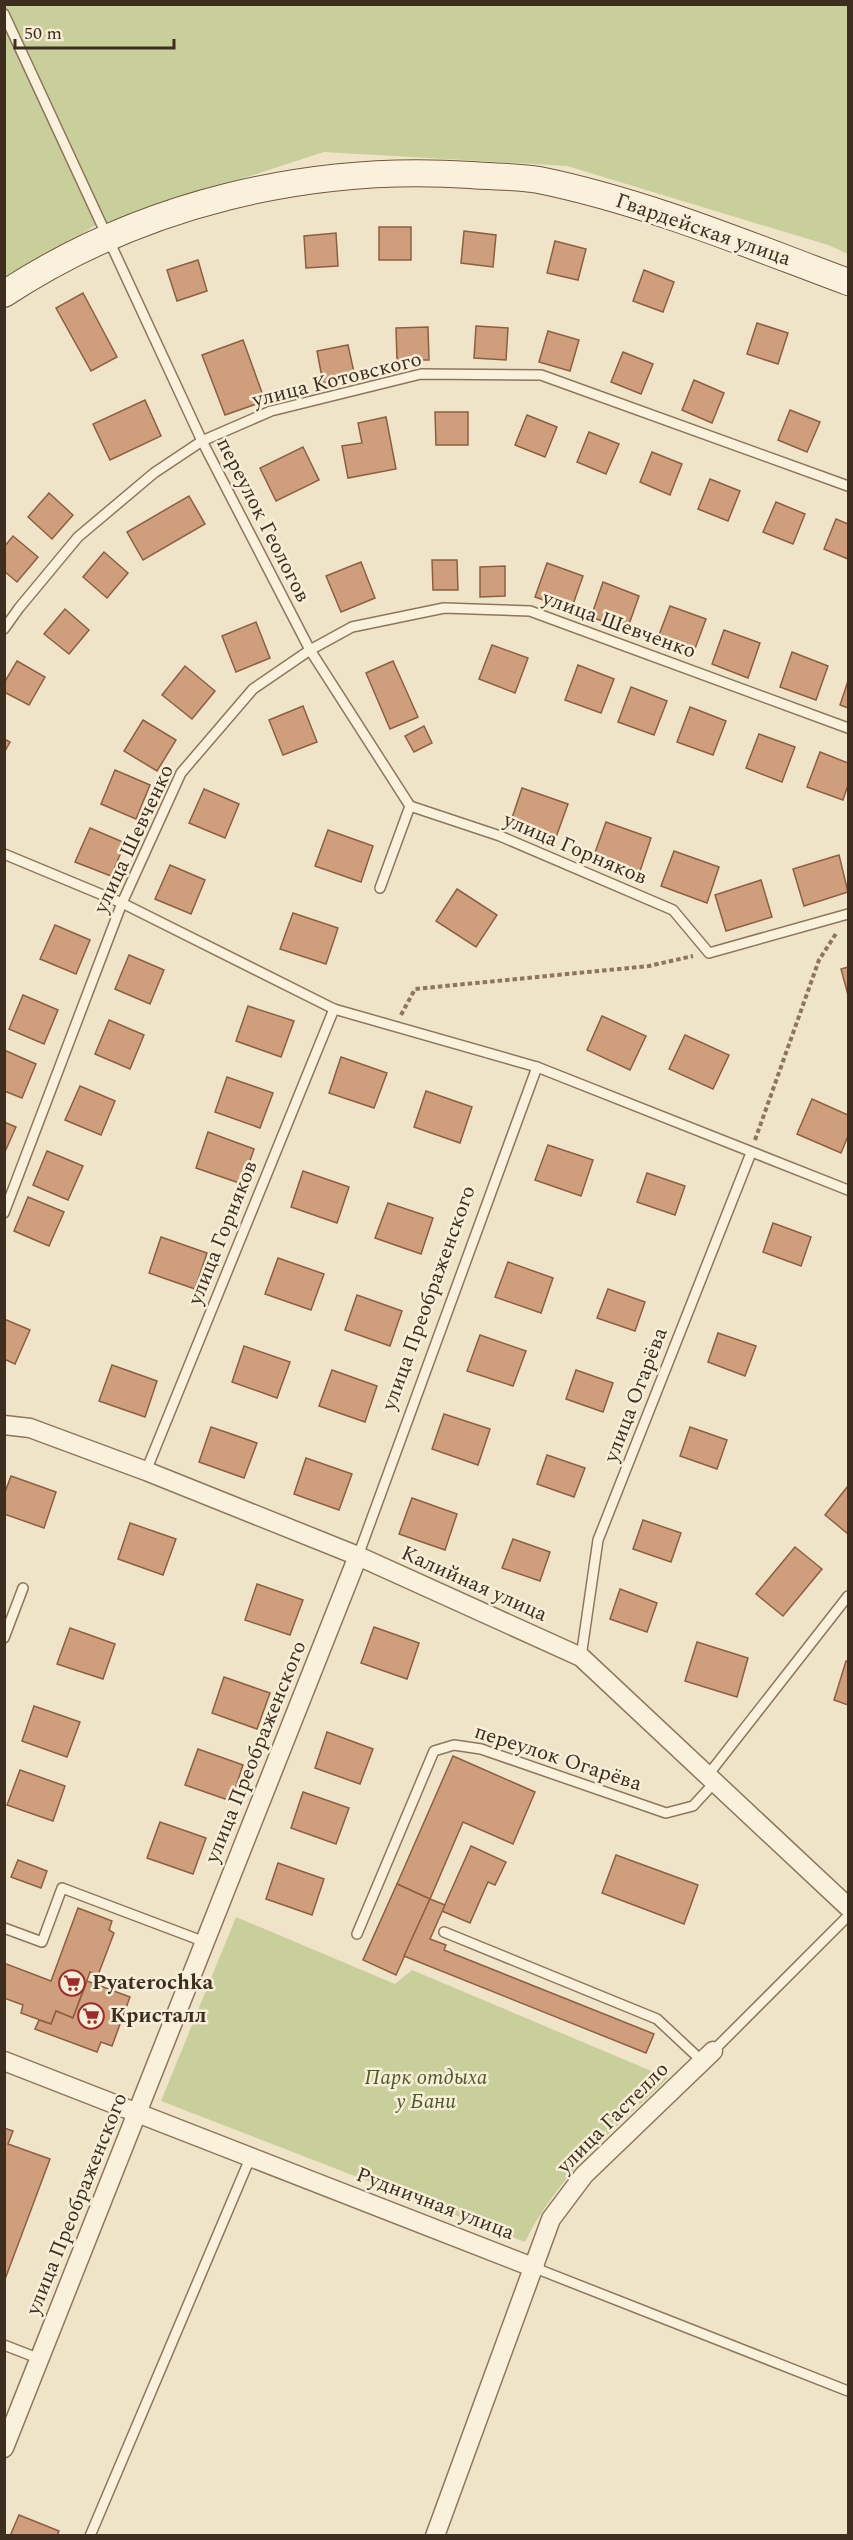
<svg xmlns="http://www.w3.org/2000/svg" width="853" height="2540" viewBox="0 0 853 2540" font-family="Spectral,serif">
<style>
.green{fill:#c9cf9b}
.building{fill:#cf9f7d;stroke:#8d5f41;stroke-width:1.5}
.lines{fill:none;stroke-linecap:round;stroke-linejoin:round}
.service-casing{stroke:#8d765c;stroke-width:12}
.minor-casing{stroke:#8d765c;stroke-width:21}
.secondary-casing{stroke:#6f573f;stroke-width:28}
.path{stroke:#8d765c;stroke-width:4;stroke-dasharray:4.5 3;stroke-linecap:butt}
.service{stroke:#faf1dc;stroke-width:9}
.minor{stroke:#faf1dc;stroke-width:18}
.secondary{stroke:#faf1dc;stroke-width:26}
.labels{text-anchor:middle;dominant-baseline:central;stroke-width:5;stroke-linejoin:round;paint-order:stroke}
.street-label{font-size:21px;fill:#3d2e20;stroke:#f7eed8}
.poi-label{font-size:21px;font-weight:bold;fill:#3d2e20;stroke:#f7eed8;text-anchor:start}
.park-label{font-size:21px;font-style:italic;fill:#4d5a26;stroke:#f7eed8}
</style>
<rect width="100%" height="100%" fill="#f0e4c8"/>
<g class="green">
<polygon points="5,5 848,5 848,254 828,245 567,166 324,152 92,227 5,290"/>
<path d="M 236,1917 L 395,1984 L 412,1970 L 668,2078 C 615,2128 558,2175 525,2242 L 161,2101 Z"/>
</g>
<g class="building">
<rect x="379" y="227" width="32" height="33"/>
<polygon points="464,231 496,235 493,267 461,263"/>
<polygon points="336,233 338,266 306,268 304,236"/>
<polygon points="555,241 586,249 578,280 547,273"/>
<polygon points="198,260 207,291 177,301 167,270"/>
<polygon points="644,270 674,282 663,312 633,301"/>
<polygon points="83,293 117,357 91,371 56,308"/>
<polygon points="757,323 788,333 778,364 747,354"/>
<polygon points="476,326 508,328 506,360 474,358"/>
<polygon points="428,327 429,360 397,360 396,328"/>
<polygon points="548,331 579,340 570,371 539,362"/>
<polygon points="243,340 265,401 225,415 202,355"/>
<polygon points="348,345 355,377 323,383 317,351"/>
<polygon points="623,352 653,364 641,394 611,382"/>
<polygon points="694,380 724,393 712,423 682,410"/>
<polygon points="145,400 161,436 110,460 93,424"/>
<polygon points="790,410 820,422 807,452 778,440"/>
<polygon points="435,412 468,412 468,445 436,445"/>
<polygon points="527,415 557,427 545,457 515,445"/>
<polygon points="386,417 396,469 348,478 342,446 362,443 358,423"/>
<polygon points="589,432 619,444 606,474 577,462"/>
<polygon points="303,447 319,480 276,501 260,468"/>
<polygon points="652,452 682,464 670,495 640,482"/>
<polygon points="710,479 740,491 728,521 698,509"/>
<polygon points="49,493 73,515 52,539 28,517"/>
<polygon points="189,496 205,524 143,560 127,532"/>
<polygon points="776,502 805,514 793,544 763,532"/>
<polygon points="836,519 848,524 848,559 824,549"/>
<polygon points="13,536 38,557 17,582 4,571 4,547"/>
<polygon points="104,552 128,573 107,598 83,577"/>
<polygon points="432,560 457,560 458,590 433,590"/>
<polygon points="361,562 375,598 341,612 326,576"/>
<polygon points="547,563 583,576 571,610 535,597"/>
<polygon points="505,566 505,596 480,597 480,567"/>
<polygon points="603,582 639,596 627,630 591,617"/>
<polygon points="670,606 706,619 693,654 657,640"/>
<polygon points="65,609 89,630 69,654 44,634"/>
<polygon points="256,622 270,658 236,672 222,636"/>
<polygon points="724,630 760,643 748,678 712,664"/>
<polygon points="492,645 528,658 515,693 479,679"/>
<polygon points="792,652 828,666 816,700 780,687"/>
<polygon points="17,661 45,677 29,705 4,692 4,683"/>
<polygon points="393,661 418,717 390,729 366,673"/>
<polygon points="578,665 614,679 601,713 565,700"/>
<polygon points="185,666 215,691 192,719 162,695"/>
<polygon points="848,681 848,708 840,705"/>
<polygon points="631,687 667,701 654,735 618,722"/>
<polygon points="303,706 317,742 283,755 269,720"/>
<polygon points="690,707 726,721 713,755 677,742"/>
<polygon points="143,720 176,740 157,771 124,751"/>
<polygon points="424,726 432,743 414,752 405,736"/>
<polygon points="759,734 795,747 782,782 746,768"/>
<polygon points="4,739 10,742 4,753"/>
<polygon points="820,752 848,763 848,785 843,800 807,787"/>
<polygon points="115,770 150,785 136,819 101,804"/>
<polygon points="522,788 568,804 555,840 510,824"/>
<polygon points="204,789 239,804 225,838 189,823"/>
<polygon points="606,822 651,838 639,874 593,858"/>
<polygon points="90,828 125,843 111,876 75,862"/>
<polygon points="328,830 373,846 361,882 315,866"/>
<polygon points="674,851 719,867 707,903 661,886"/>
<polygon points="839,855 848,892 804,906 793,869"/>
<polygon points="170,865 205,880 191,914 155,899"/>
<polygon points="761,880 772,917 726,931 715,895"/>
<polygon points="457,889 497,915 476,947 436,921"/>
<polygon points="293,913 338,928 326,964 280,949"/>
<polygon points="55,925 90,940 76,974 40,959"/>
<polygon points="129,955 164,970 150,1004 115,989"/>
<polygon points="848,967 848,995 841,969"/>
<polygon points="23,995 58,1010 44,1044 9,1029"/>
<polygon points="248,1006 294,1021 281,1057 236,1041"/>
<polygon points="602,1016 646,1036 630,1070 587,1050"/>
<polygon points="109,1020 144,1035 130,1069 95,1054"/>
<polygon points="685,1035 729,1055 713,1089 669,1069"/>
<polygon points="4,1050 36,1064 22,1098 4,1091"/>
<polygon points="341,1057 387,1073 374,1108 329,1093"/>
<polygon points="227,1077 273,1093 260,1128 215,1112"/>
<polygon points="80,1086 115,1101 101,1135 65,1120"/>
<polygon points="426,1091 472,1107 460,1143 414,1127"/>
<polygon points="812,1099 848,1115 848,1136 841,1153 797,1134"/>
<polygon points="4,1122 16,1127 4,1154"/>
<polygon points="208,1132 254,1149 242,1184 196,1168"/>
<polygon points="548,1145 593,1160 581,1196 535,1180"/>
<polygon points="47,1151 83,1166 68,1200 33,1185"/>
<polygon points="303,1171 349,1187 337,1223 291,1207"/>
<polygon points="647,1173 685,1186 675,1215 637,1202"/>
<polygon points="28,1197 64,1212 49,1246 14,1231"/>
<polygon points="388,1203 433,1218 421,1254 375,1238"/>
<polygon points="773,1223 811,1237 801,1266 763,1252"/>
<polygon points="161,1237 207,1253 195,1289 149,1273"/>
<polygon points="278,1258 324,1274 311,1310 265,1294"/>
<polygon points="508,1262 553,1278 541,1313 495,1297"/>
<polygon points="608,1289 645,1302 635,1331 597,1318"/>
<polygon points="357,1295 402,1311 390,1346 345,1330"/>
<polygon points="4,1319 30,1330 15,1364 4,1359"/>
<polygon points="718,1333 756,1346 745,1376 708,1362"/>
<polygon points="480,1335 526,1351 513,1386 467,1371"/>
<polygon points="244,1346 290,1362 277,1398 232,1382"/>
<polygon points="112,1365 157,1381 145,1417 99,1401"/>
<polygon points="332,1370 377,1386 365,1422 319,1406"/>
<polygon points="576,1370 613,1383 603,1412 566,1399"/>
<polygon points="444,1414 490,1429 478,1465 432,1449"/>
<polygon points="211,1427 257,1443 244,1478 199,1462"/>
<polygon points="690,1427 727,1440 717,1469 680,1456"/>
<polygon points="547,1455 585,1468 574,1497 537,1484"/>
<polygon points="306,1458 352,1474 339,1510 294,1494"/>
<polygon points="11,1476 56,1492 44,1528 4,1514 4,1495"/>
<polygon points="848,1486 848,1534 825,1515"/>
<polygon points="412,1498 457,1514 445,1550 399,1534"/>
<polygon points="643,1520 681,1533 671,1562 633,1549"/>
<polygon points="130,1523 176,1539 163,1575 118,1559"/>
<polygon points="513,1539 550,1552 540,1581 502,1568"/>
<polygon points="795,1547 822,1569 783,1616 756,1594"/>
<polygon points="257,1584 303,1600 290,1635 245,1620"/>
<polygon points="620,1589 657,1603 647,1632 610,1619"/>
<polygon points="374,1627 419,1643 407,1679 361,1663"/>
<polygon points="70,1628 115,1644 103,1679 57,1664"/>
<polygon points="697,1642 748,1658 737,1697 685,1681"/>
<polygon points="846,1661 848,1662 848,1705 834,1700"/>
<polygon points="224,1677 270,1693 257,1729 212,1713"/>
<polygon points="34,1706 80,1722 67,1757 22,1741"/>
<polygon points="327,1732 373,1749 360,1784 315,1768"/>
<polygon points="198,1749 243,1765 231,1801 185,1785"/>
<polygon points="453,1756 535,1792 513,1844 463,1822 430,1899 397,1884"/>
<polygon points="20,1770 65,1786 53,1821 7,1805"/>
<polygon points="303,1792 349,1808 336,1844 291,1828"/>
<polygon points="160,1822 206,1838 193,1874 147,1858"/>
<polygon points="471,1846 506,1862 495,1885 488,1882 470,1923 442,1911"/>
<polygon points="616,1855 698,1885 684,1924 602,1893"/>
<polygon points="18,1860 47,1871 41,1888 11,1877"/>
<polygon points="278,1863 324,1879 312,1915 266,1899"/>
<polygon points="397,1884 430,1899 396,1975 363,1960"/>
<polygon points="430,1899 445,1905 430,1939 446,1945 444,1950 654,2034 646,2053 404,1956"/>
<polygon points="78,1908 112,1921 109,1930 114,1933 98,1975 90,1972 73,2018 56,2011 51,2024 21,2013 23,2005 4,1998 4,1963 51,1981"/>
<polygon points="87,1981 130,1997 112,2046 101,2042 97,2052 35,2029 39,2020 51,2024 56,2011 73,2018"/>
<polygon points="4,2128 13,2131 8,2144 50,2159 4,2282"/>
<polygon points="19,2515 59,2531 57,2536 10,2536"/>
</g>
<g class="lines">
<g class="service-casing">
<g id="service">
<polyline points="4,14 202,441 310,650 410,806"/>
<polyline points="4,629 19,608 78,537 154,473 202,441 271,411 421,374 541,375 848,486"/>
<polyline points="410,806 500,836 673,910 709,953 848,914"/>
<polyline points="4,854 122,903 334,1009 537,1067 848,1190"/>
<polyline points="380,888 410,806"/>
<polyline points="4,1213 122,903 181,773 253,689 310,650 352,627 444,608 530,611 848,728"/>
<polyline points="146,1471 334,1009"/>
<polyline points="358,1556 537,1067"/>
<polyline points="4,1638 23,1588"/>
<polyline points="581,1657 598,1540 751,1153"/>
<polyline points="708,1775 848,1596"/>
<polyline points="4,1928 42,1942 62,1888 205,1942"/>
<polyline points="444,1932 657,2019 702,2061"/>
<polyline points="357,1934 434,1751 454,1745 481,1749 666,1813 693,1806 715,1782"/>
<polyline points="713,2051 848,1916"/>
<polyline points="535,2268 848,2391"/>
<polyline points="4,2345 40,2359"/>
<polyline points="90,2536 251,2156"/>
</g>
</g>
<g class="minor-casing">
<g id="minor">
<polyline points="4,1425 30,1428 146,1471 358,1556 581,1657 848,1907"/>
<polyline points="4,2061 535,2268"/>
<polyline points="4,2448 358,1556"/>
<polyline points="435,2536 551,2219 584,2175 713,2051"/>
</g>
</g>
<g class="secondary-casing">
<path id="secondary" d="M 4,294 C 141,204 308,164 471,175 C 493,177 517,176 539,180 C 646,202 746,244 848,282"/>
</g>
<g class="path">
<polyline points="401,1015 415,989 649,966 693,956"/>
<polyline points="755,1140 819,960 837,932"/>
</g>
<use href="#service" class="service"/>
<use href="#minor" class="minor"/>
<use href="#secondary" class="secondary"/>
</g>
<defs>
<g id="supermarket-ring" transform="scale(1.35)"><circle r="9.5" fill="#f7eed8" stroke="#9e2a2b" stroke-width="1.5"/><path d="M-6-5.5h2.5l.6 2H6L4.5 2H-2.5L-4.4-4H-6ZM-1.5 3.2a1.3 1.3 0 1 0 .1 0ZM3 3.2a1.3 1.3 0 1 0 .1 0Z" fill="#9e2a2b"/></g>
</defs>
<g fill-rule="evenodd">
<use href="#supermarket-ring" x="72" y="1983"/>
<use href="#supermarket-ring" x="91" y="2016"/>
</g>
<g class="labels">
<g class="street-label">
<text transform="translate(703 230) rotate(19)">Гвардейская улица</text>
<text transform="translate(337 380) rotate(-14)">улица Котовского</text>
<text transform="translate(263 520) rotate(63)">переулок Геологов</text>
<text transform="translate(619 625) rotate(20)">улица Шевченко</text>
<text transform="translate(134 839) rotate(-65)">улица Шевченко</text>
<text transform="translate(575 849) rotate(23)">улица Горняков</text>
<text transform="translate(223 1233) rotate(-68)">улица Горняков</text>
<text transform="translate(429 1298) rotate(-70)">улица Преображенского</text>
<text transform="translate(636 1395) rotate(-69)">улица Огарёва</text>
<text transform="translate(474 1584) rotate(24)">Калийная улица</text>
<text transform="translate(256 1752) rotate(-68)">улица Преображенского</text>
<text transform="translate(558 1758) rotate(18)">переулок Огарёва</text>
<text transform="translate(613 2118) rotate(-45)">улица Гастелло</text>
<text transform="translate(77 2204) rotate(-68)">улица Преображенского</text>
<text transform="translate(435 2204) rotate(21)">Рудничная улица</text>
</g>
<g class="poi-label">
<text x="92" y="1983">Pyaterochka</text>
<text x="110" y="2016">Кристалл</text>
</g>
<g class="park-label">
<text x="426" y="2078">Парк отдыха<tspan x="426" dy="24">у Бани</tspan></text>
</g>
</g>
<rect width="853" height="2540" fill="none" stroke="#3d2e20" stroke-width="12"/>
<path d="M15 39v9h159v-9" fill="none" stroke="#3d2e20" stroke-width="3"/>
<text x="24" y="39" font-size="18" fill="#3d2e20" stroke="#f7eed8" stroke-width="4.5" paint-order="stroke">50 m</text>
</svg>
